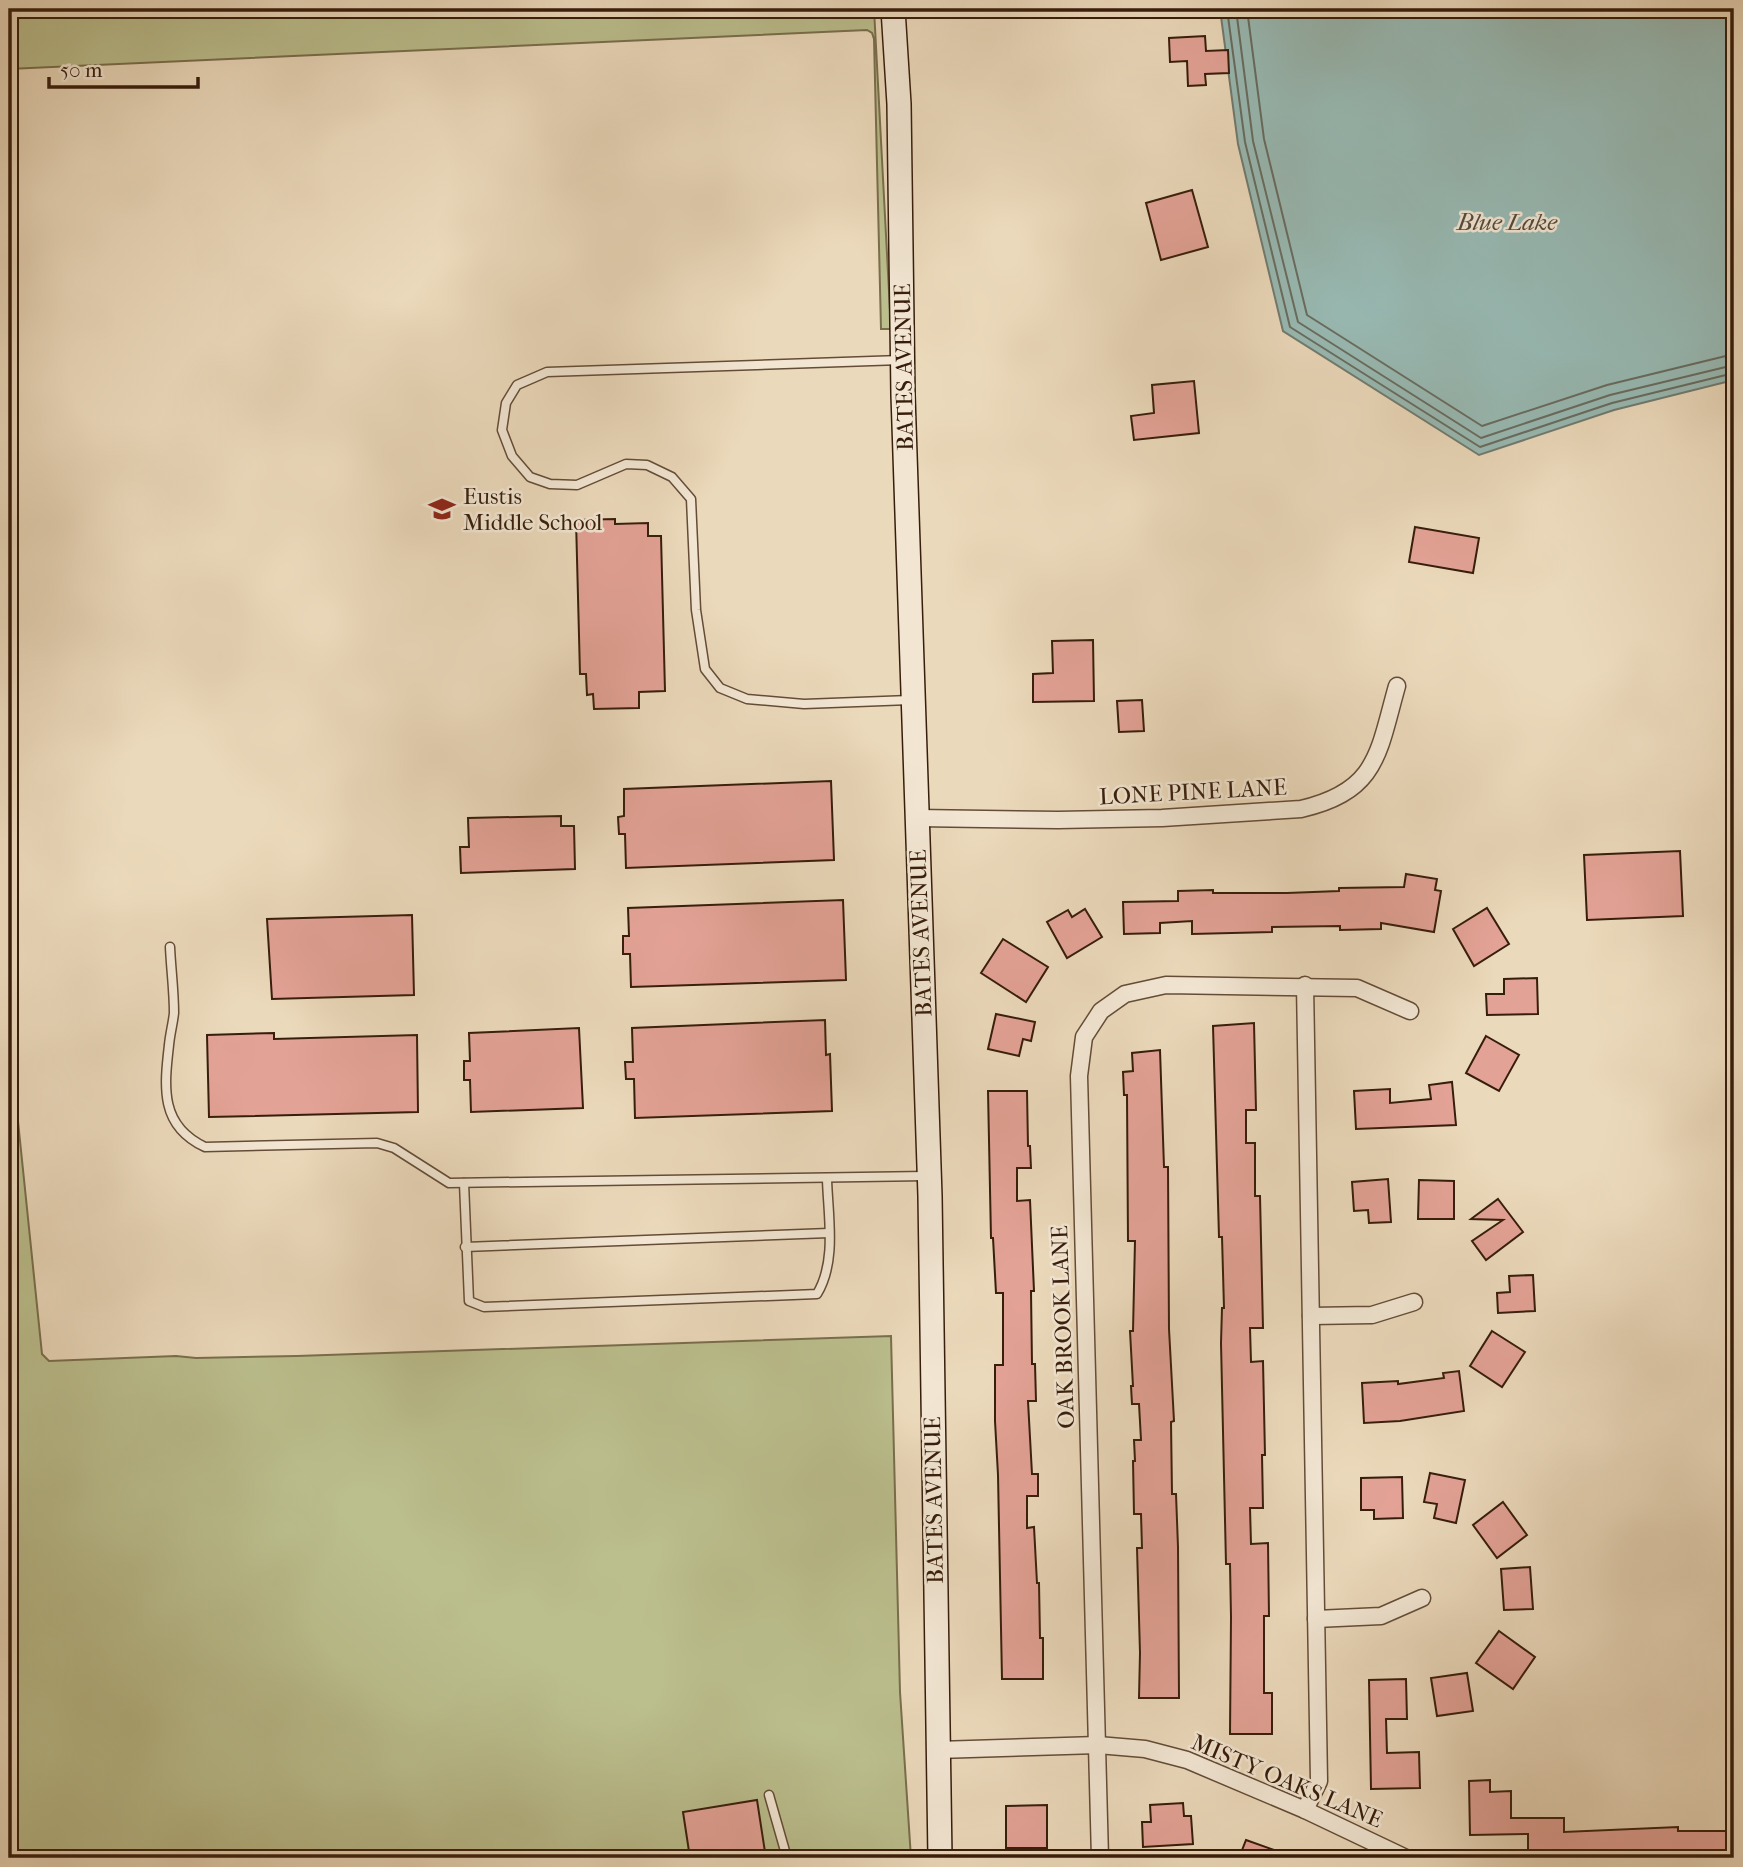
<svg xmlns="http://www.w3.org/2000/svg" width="1743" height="1867" viewBox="0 0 1743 1867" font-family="'IM FELL French Canon',serif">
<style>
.green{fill:#bbbe8d;stroke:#796e4c;stroke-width:2}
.water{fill:#98bab4;stroke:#717b70;stroke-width:2}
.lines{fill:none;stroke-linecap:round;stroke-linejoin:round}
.shore{stroke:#686c60;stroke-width:2}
.building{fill:#e3a296;stroke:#371d0b;stroke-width:2}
.lane-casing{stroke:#644c37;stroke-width:11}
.street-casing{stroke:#644c37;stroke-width:19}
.secondary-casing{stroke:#371d0b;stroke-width:26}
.lane{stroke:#f2e6d3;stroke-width:8}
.street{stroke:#f2e6d3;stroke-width:16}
.secondary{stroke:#f2e6d3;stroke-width:23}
.labels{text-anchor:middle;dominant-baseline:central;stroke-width:5;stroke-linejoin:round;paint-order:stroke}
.street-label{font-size:23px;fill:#371d0b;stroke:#f2e6d3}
.poi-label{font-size:23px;fill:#371d0b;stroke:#f2e6d3;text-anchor:start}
.water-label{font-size:24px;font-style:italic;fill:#544c3e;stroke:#f2e6d3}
</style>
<rect width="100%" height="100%" fill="#ebd9bb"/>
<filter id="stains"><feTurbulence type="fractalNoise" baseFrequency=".00286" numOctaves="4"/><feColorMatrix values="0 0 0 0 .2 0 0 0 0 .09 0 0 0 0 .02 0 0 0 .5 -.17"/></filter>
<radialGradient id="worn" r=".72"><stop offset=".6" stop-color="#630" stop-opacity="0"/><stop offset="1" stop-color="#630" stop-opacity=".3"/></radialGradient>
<g class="green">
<polygon points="9,9 874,9 891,329 881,329 874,39 872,33 867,30 9,69"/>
<polygon points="9,1034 42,1354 49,1361 176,1356 196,1358 297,1356 891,1336 900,1692 911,1858 9,1858"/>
</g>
<polygon class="water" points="1220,9 1734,9 1734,380 1614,410 1479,455 1283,331 1238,144"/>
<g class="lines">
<g class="shore">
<polyline points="1227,9 1245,142 1290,327 1480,447 1612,403 1734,373"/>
<polyline points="1236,9 1253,141 1298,322 1481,438 1610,395 1734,365"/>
<polyline points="1247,9 1264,139 1307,315 1482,426 1607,385 1734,354"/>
</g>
</g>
<g class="building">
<polygon points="1205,36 1206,51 1228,50 1229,73 1205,74 1206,85 1188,86 1187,61 1170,62 1169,38"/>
<polygon points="1192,190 1208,247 1161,260 1146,203"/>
<polygon points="1194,381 1199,433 1134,440 1131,416 1154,413 1152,385"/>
<polygon points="615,519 615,524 648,523 648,536 661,536 665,691 639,692 639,708 594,709 593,694 587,695 586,674 580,674 576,520"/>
<polygon points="1415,527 1479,538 1473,573 1409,562"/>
<polygon points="1093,640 1094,701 1033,702 1033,674 1053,673 1052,641"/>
<polygon points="1142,700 1144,731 1119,732 1117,701"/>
<polygon points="831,781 834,860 626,868 625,834 619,834 618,817 624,816 624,789"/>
<polygon points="561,816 561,826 574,826 575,869 461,873 460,847 469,847 468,818"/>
<polygon points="1680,851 1683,916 1587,920 1584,855"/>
<polygon points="1406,874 1437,879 1435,890 1441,891 1434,932 1381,923 1381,929 1340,930 1340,926 1272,927 1272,932 1192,934 1192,921 1160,923 1160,933 1124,934 1123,902 1178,901 1178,891 1213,890 1213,893 1287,893 1339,891 1339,888 1404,887"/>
<polygon points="843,900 846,980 631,987 630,954 623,954 623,936 629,936 628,908"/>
<polygon points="1487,908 1509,944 1474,966 1453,929"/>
<polygon points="1085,909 1102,937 1067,958 1047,922 1068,910 1072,917"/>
<polygon points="412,915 414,995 272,999 267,919"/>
<polygon points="1003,939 1048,967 1026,1002 981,973"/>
<polygon points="1537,978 1538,1014 1487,1015 1486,994 1504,994 1504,979"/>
<polygon points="996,1014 1035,1022 1031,1041 1023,1039 1019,1056 988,1049"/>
<polygon points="825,1020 826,1055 830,1054 832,1111 635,1118 634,1079 626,1079 625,1062 633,1062 632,1028"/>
<polygon points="1254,1023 1256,1110 1246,1110 1246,1143 1255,1143 1255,1196 1260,1196 1263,1328 1250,1328 1251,1362 1263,1361 1265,1455 1262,1455 1263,1508 1250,1508 1251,1544 1268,1543 1269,1616 1264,1616 1264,1693 1272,1693 1272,1734 1230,1734 1231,1617 1230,1564 1226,1564 1221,1343 1222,1308 1224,1308 1222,1237 1219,1237 1213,1026"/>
<polygon points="579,1028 583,1108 471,1112 470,1080 464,1080 464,1061 470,1061 469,1033"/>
<polygon points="274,1033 274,1039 417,1035 418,1112 209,1117 207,1035"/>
<polygon points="1486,1036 1519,1055 1499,1091 1466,1073"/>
<polygon points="1160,1050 1164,1167 1168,1167 1169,1329 1174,1421 1171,1422 1172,1494 1176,1494 1178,1547 1179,1698 1139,1698 1140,1653 1137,1548 1142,1548 1141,1514 1134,1514 1133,1461 1135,1461 1134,1440 1141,1440 1139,1404 1132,1404 1131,1386 1133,1386 1130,1331 1133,1331 1135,1241 1128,1241 1127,1095 1124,1095 1123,1072 1133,1071 1132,1053"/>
<polygon points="1452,1082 1456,1125 1356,1129 1354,1091 1390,1089 1390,1103 1431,1099 1429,1085"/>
<polygon points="988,1091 1027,1091 1028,1146 1030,1146 1031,1168 1017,1168 1017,1201 1030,1200 1034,1291 1031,1291 1032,1364 1035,1364 1036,1401 1028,1401 1032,1474 1038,1474 1038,1496 1027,1496 1027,1528 1034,1527 1037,1583 1039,1583 1040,1638 1043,1638 1043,1679 1002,1679 998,1475 995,1421 995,1365 1003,1365 1003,1293 996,1293 993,1238 991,1238"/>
<polygon points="1388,1179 1391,1222 1369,1223 1368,1210 1354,1211 1352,1182"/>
<polygon points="1419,1180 1454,1181 1454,1219 1418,1219"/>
<polygon points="1498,1199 1523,1232 1486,1260 1472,1241 1503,1220 1471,1219"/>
<polygon points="1533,1275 1535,1311 1498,1313 1497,1293 1510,1292 1509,1276"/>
<polygon points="1492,1331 1525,1352 1502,1387 1470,1366"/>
<polygon points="1459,1371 1464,1411 1400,1421 1364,1423 1362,1383 1398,1381 1398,1384 1444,1378 1443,1373"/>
<polygon points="1430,1473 1465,1480 1456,1523 1434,1518 1437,1504 1424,1502"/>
<polygon points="1402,1477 1403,1518 1374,1519 1374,1510 1361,1510 1361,1478"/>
<polygon points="1503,1502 1527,1535 1497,1558 1473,1525"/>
<polygon points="1530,1567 1533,1609 1504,1610 1501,1569"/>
<polygon points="1499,1631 1535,1657 1513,1689 1476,1663"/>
<polygon points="1467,1673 1473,1711 1437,1716 1431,1678"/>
<polygon points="1406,1679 1407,1719 1386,1719 1387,1753 1419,1752 1420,1788 1371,1789 1369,1680"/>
<polygon points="1490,1780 1490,1792 1511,1791 1511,1818 1564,1818 1564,1832 1678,1827 1678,1831 1731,1831 1731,1858 1600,1858 1600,1855 1528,1858 1528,1834 1470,1835 1469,1781"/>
<polygon points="757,1800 765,1852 730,1858 690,1858 683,1812"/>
<polygon points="1183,1803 1184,1816 1191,1816 1193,1844 1143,1847 1142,1822 1151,1822 1150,1805"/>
<polygon points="1047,1805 1047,1848 1006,1848 1006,1806"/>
<polygon points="1246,1840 1291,1856 1291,1858 1239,1858"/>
</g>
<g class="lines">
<g class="lane-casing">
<g id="lane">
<polyline points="901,360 547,372 517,385 506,403 502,430 512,456 530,477 550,484 577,485 626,464 647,465 672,477 691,499 696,610 705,669 720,688 747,699 804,704 910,700"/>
<path d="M 170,947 C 171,969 174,991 174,1013 C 173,1023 170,1034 169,1045 C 164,1088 160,1126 205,1147 L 377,1143 L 394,1148 L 449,1183 L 926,1176"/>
<path d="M 464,1183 L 469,1301 L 484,1307 L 817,1294 C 837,1261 828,1216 827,1179"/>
<polyline points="465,1247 829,1233"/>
<polyline points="769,1795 787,1858"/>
</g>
</g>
<g class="street-casing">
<g id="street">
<path d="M 917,818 L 1058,820 L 1162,818 L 1301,809 C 1378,791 1378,753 1397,686"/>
<polyline points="1311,1316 1372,1315 1414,1302"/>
<polyline points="1316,1619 1381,1616 1422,1598"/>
<polyline points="938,1750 1098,1745 1145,1749 1187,1760 1305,1810 1406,1858"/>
<polyline points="1305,1810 1319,1781 1305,985"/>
<polyline points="1100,1858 1079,1076 1084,1037 1101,1011 1125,994 1166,985 1357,988 1410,1011"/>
</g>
</g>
<g class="secondary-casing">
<polyline id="secondary" points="893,9 899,104 903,395 930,1196 940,1858"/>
</g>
<use href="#lane" class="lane"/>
<use href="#street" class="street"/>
<use href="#secondary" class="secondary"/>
</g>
<defs>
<g id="school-bare" transform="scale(2.1)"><path d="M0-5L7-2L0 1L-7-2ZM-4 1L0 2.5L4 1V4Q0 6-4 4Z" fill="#8f2418" stroke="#f2e6d3" stroke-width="2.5" paint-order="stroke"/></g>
</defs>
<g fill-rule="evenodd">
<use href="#school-bare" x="442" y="509"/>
</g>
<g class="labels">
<g class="street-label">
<text transform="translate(904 367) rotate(-91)">BATES AVENUE</text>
<text transform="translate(1193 792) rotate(-3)">LONE PINE LANE</text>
<text transform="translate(921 933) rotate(-92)">BATES AVENUE</text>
<text transform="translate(1063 1327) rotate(-92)">OAK BROOK LANE</text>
<text transform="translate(934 1500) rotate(-91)">BATES AVENUE</text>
<text transform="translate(1287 1781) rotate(23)">MISTY OAKS LANE</text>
</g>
<g class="poi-label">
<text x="463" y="496">Eustis<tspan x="463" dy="26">Middle School</tspan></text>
</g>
<g class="water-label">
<text x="1507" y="222">Blue Lake</text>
</g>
</g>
<rect width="1743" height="1867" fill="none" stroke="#ebd9bb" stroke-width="35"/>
<rect x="10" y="10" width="1722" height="1846" fill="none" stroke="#371d0b" stroke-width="3.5"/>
<rect x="18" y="18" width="1708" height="1832" fill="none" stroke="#371d0b" stroke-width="2"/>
<path d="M49 77v10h149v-10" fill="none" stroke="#371d0b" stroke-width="3.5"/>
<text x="60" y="77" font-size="21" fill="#371d0b" stroke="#f2e6d3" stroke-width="5" paint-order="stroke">50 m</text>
<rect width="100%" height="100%" filter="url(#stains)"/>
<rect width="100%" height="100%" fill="url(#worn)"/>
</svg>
